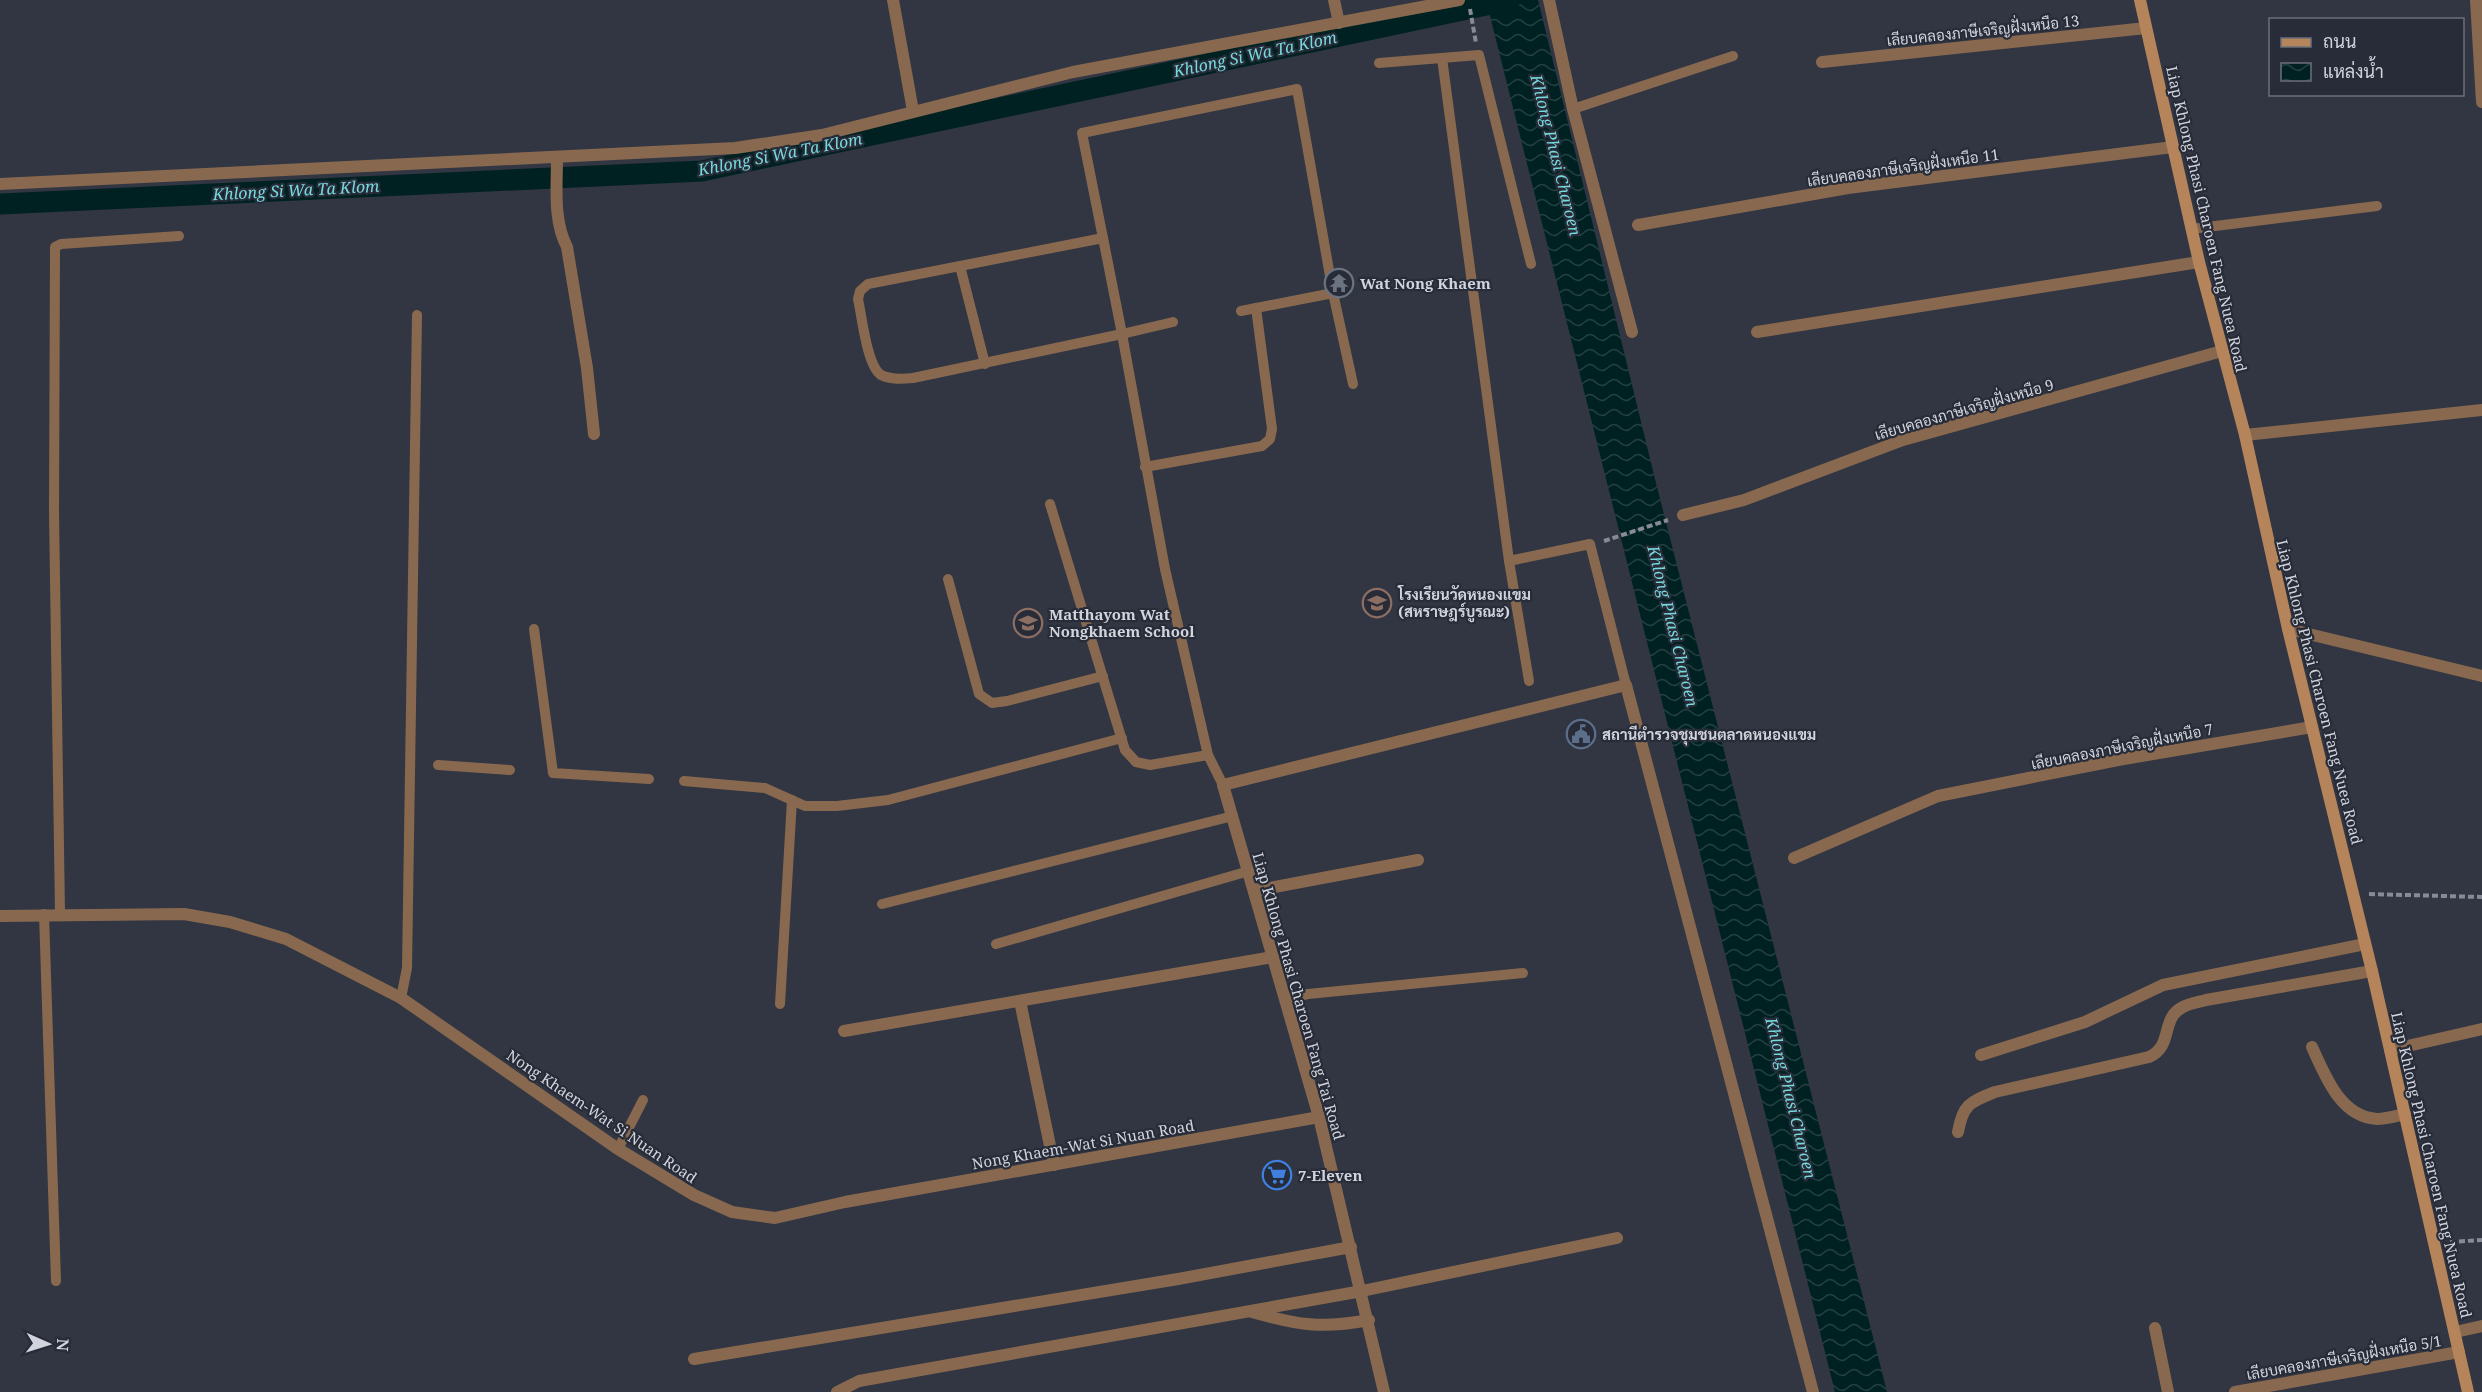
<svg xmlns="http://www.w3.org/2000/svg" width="2482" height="1392" viewBox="0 0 2482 1392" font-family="'Noto Serif',Sarabun,serif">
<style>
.water{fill:url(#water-waves)}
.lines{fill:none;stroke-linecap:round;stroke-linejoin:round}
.canal{stroke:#002122;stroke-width:21}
.path{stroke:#888b95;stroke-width:4;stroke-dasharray:6 3;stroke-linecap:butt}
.service{stroke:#88694f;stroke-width:10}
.minor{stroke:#88694f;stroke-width:12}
.tertiary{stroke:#88694f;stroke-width:12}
.secondary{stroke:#b6845b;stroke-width:12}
.labels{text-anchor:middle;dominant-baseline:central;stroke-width:4.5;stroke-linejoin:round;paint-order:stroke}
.street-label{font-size:15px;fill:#d1d4dc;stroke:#272c38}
.poi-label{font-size:15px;font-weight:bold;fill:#d1d4dc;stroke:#272c38;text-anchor:start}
.water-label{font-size:16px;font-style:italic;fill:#76d9dd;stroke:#272c38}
</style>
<defs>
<pattern id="water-waves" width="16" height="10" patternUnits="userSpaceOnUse" patternTransform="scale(1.5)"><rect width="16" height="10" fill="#002122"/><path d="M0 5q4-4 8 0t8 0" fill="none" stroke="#244042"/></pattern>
</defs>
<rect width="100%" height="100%" fill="#313642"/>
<polygon class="water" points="1486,0 1538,0 1655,479 1887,1392 1835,1392"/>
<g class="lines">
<polyline class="canal" points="0,204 702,171 1510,0"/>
<g class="path">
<polyline points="1470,9 1476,43"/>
<polyline points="1604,541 1668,520"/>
<polyline points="2369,894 2482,897"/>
<polyline points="2450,1242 2482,1240"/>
</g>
<g class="service">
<polyline points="1442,58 1509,561 1590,544 1626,685"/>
<polyline points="1379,63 1479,55 1531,264"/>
<polyline points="1573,109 1733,56"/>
<polyline points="2191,229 2377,206"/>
<path d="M 1103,238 L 1122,334 L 913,378 C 903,379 891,380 881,375 C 867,366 862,317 858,299 L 860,291 L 868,284 Z"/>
<polyline points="1103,238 1082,133 1297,89 1333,293 1241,311"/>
<polyline points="960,266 985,364"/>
<polyline points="1333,293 1353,384"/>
<polyline points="1173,322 1122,334 1165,569 1208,755 1223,785"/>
<polyline points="1145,467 1262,446 1270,439 1272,429 1256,308"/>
<polyline points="1050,504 1125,750 1136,762 1150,765 1208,755"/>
<polyline points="1509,561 1529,681"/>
<polyline points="948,579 979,694 992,703 1007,701 1103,676"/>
<polyline points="534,629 553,773 649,779"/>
<polyline points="438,765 510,770"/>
<polyline points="684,781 765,788 805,806 837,806 888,800 1122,738"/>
<polyline points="882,904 1233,816"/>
<polyline points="44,914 56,1281"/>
<polyline points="60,914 54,512 55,247 61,244 179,236"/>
<polyline points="996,944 1249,871"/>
<polyline points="401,998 407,968 417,315"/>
<polyline points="1285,999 1308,994 1523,973"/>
<polyline points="780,1004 792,800"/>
<polyline points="618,1149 643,1100"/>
</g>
<g class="minor">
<polyline points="893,0 913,111"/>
<polyline points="1334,0 1339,23"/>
<polyline points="1549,0 1573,109 1632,332"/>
<polyline points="2476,0 2482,102"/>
<polyline points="1822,62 2146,28"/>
<path d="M 557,157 C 557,186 553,221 567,247 L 587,368 L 594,434"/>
<polyline points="0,184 735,148 822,135 1073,72 1459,0"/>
<polyline points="1638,225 1848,188 2173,147"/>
<polyline points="1757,332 2199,262"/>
<polyline points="2245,435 2482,410"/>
<polyline points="1683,515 1744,500 1903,440 2222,351"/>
<polyline points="2288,629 2482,676"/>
<polyline points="1223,785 1626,685 1813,1392"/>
<polyline points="1794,858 1938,796 2118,760 2312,727"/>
<polyline points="1254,891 1418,860"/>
<polyline points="0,916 184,914 230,922 286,939 401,998 618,1149 694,1195 732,1212 775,1218 845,1202 1319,1117"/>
<polyline points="1020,1001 1054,1165"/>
<polyline points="844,1031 1273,957"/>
<path d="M 2312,1047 C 2325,1075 2340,1117 2377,1119 C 2386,1119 2396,1116 2405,1114"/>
<polyline points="2390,1050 2482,1029"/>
<polyline points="1981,1055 2085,1022 2163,985 2365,944"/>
<path d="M 1958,1132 C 1963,1104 1970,1102 1995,1092 L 2149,1057 C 2174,1046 2160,1018 2183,1007 C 2190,1003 2199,1002 2206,1000 L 2372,971"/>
<path d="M 1252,1312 C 1298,1325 1321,1329 1369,1320"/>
<polyline points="2155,1328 2168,1392"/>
<polyline points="2455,1332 2482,1326"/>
<polyline points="694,1359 1178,1279 1351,1247"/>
<polyline points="837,1392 859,1381 1362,1291 1617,1238"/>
<polyline points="2235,1392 2459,1352"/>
</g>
<polyline class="tertiary" points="1223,785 1319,1117 1384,1392"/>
<polyline class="secondary" points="2140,0 2199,262 2245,435 2288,629 2372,971 2468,1392"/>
</g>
<defs>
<g id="temple-ring" transform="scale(1.5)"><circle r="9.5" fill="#272c38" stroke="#6b7280" stroke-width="1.5"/><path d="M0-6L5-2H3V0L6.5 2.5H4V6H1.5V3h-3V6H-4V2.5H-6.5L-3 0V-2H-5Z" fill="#6b7280"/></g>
<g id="school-ring" transform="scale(1.5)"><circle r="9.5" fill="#272c38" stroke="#8d6e63" stroke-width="1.5"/><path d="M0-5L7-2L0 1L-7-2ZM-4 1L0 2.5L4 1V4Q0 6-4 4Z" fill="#8d6e63"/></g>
<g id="civic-ring" transform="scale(1.5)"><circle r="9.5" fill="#272c38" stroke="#5c6f8a" stroke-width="1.5"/><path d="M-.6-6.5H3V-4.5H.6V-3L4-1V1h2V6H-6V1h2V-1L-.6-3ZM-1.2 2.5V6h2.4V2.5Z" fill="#5c6f8a"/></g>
<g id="supermarket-ring" transform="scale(1.5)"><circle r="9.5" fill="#272c38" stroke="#3f7fe0" stroke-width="1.5"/><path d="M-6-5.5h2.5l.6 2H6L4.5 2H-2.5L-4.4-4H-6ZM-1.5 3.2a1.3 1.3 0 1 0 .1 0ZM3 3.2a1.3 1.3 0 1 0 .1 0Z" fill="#3f7fe0"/></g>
</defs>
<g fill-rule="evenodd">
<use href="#temple-ring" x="1339" y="283"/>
<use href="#school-ring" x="1377" y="603"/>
<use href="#school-ring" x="1028" y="623"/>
<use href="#civic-ring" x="1581" y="734"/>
<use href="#supermarket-ring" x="1277" y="1175"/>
</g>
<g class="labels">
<g class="street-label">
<text transform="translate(1983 30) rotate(-6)">เลียบคลองภาษีเจริญฝั่งเหนือ 13</text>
<text transform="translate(1903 167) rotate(-8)">เลียบคลองภาษีเจริญฝั่งเหนือ 11</text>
<text transform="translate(2207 219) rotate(77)">Liap Khlong Phasi Charoen Fang Nuea Road</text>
<text transform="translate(1964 409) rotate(-16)">เลียบคลองภาษีเจริญฝั่งเหนือ 9</text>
<text transform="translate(2320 692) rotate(76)">Liap Khlong Phasi Charoen Fang Nuea Road</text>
<text transform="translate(2122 746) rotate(-11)">เลียบคลองภาษีเจริญฝั่งเหนือ 7</text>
<text transform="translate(1299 996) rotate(74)">Liap Khlong Phasi Charoen Fang Tai Road</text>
<text transform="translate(602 1116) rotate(34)">Nong Khaem-Wat Si Nuan Road</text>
<text transform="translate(1083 1144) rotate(-10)">Nong Khaem-Wat Si Nuan Road</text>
<text transform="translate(2432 1165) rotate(77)">Liap Khlong Phasi Charoen Fang Nuea Road</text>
<text transform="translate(2344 1357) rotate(-10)">เลียบคลองภาษีเจริญฝั่งเหนือ 5/1</text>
</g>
<g class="poi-label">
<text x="1360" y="283">Wat Nong Khaem</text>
<text x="1398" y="594">โรงเรียนวัดหนองแขม<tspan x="1398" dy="17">(สหราษฎร์บูรณะ)</tspan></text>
<text x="1049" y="614">Matthayom Wat<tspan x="1049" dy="17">Nongkhaem School</tspan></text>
<text x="1602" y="734">สถานีตำรวจชุมชนตลาดหนองแขม</text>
<text x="1298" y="1175">7-Eleven</text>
</g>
<g class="water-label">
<text transform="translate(1255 54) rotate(-12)">Khlong Si Wa Ta Klom</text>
<text transform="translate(780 154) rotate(-11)">Khlong Si Wa Ta Klom</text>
<text transform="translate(1556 155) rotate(76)">Khlong Phasi Charoen</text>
<text transform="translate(296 190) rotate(-3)">Khlong Si Wa Ta Klom</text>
<text transform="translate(1673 626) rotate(76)">Khlong Phasi Charoen</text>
<text transform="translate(1791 1098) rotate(76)">Khlong Phasi Charoen</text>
</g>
</g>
<rect x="2269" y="18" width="195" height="78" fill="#272c38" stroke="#6b6f7a" stroke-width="1.5"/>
<rect x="2281" y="38" width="30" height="9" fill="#b6845b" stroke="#6b6f7a" stroke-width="1.5"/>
<text x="2323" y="48" font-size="18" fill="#d1d4dc">ถนน</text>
<rect x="2281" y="63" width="30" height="18" fill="url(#water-waves)" stroke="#6b6f7a" stroke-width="1.5"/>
<text x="2323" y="78" font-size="18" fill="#d1d4dc">แหล่งน้ำ</text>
<g transform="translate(48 1344) rotate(93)" stroke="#272c38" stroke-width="4.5" paint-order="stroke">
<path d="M0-4.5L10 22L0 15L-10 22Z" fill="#d1d4dc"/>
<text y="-9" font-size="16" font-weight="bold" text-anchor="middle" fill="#d1d4dc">N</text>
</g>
</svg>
